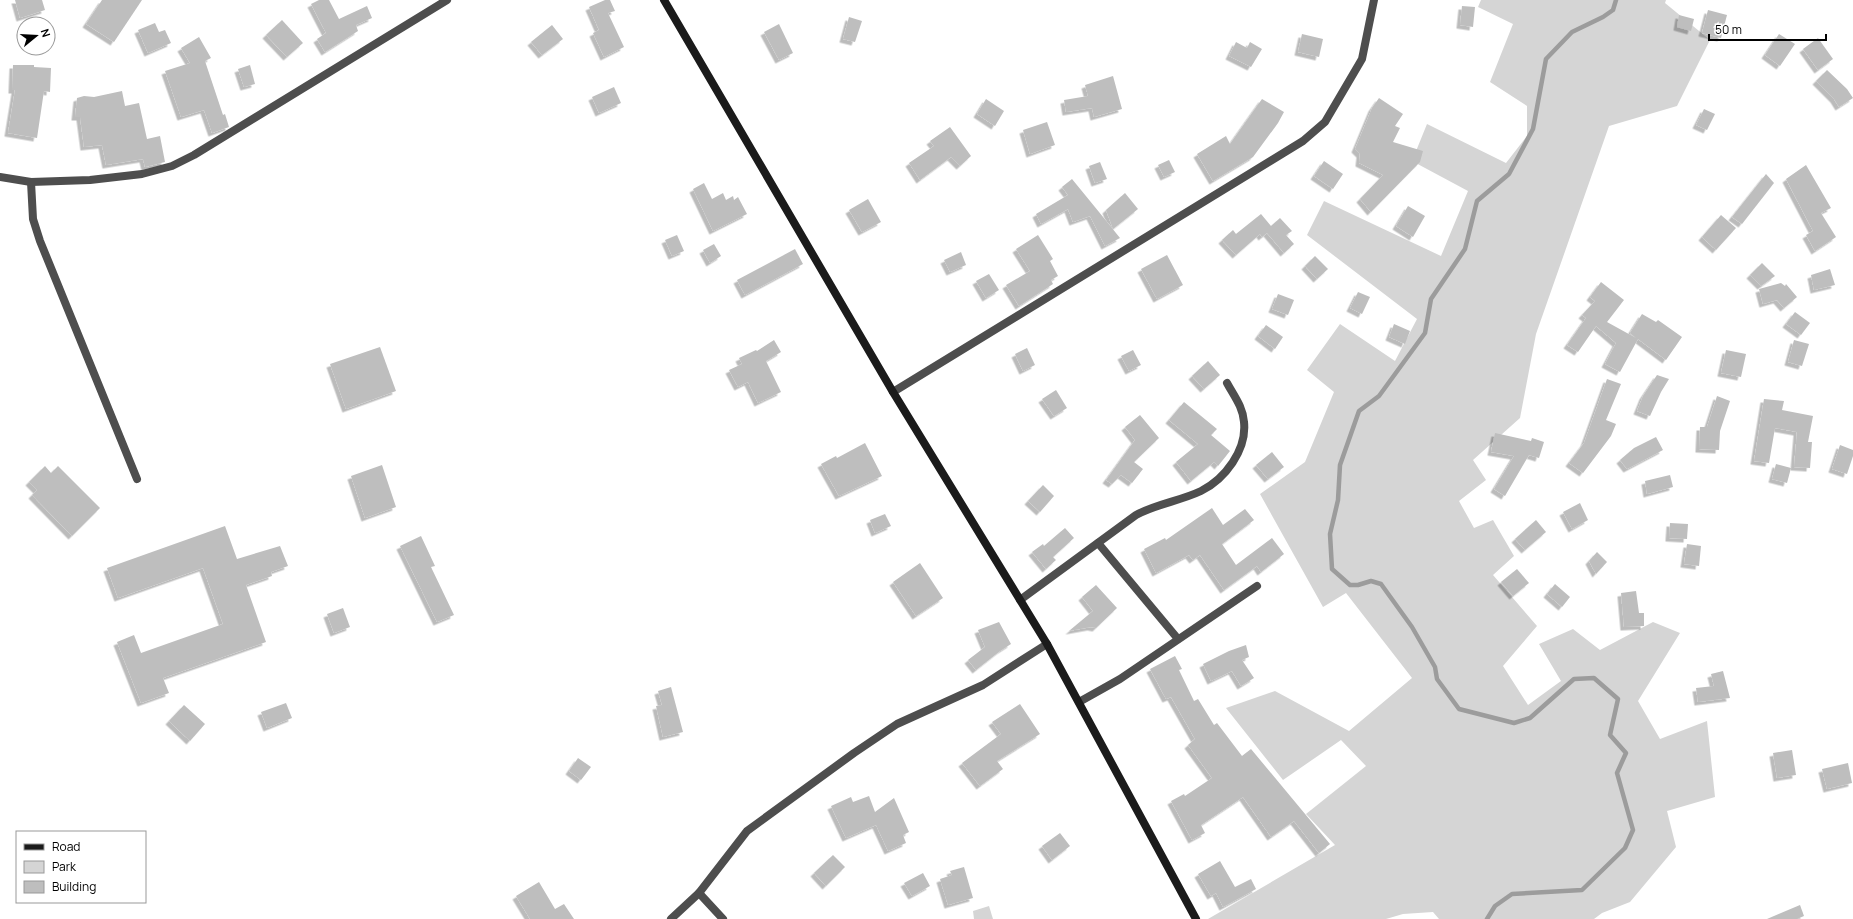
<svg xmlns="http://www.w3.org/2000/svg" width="1853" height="919" viewBox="0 0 1853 919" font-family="Manrope,sans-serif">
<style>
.green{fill:#d5d5d5}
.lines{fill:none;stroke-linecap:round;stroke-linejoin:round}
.stream{stroke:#9c9c9c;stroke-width:4.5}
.building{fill:#bebebe;filter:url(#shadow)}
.service{stroke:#4e4e4e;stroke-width:8}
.minor{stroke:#4e4e4e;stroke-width:8}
.secondary{stroke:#1b1b1b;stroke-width:8}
</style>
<defs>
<filter id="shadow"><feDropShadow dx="-3.5" dy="3.5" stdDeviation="0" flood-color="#0004"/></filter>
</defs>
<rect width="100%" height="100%" fill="#fff"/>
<g class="green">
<polygon points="1481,0 1666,0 1665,3 1710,40 1677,106 1609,126 1536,334 1520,418 1473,460 1486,480 1459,501 1474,528 1493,520 1514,556 1493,575 1537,626 1503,666 1528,705 1561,681 1539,644 1573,629 1600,650 1653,622 1680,633 1638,701 1660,739 1707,721 1715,797 1667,811 1676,847 1630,902 1602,913 1594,919 1439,919 1433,912 1403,914 1386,919 1208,919 1335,845 1306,814 1366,766 1341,740 1283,780 1226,708 1275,691 1349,731 1412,678 1346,593 1323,607 1260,494 1305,462 1334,392 1307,370 1340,324 1395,361 1417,319 1307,235 1324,201 1441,256 1468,191 1412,161 1427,124 1506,163 1527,136 1527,106 1490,82 1513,24 1478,7"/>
<polygon points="989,906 993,919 974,919 973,911"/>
</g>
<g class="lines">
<polyline class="stream" points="1487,919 1495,906 1512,894 1582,890 1625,848 1633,830 1617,773 1626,753 1610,735 1618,699 1594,678 1574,679 1530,718 1514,723 1459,709 1437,679 1435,667 1412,627 1381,584 1371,581 1358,585 1350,585 1332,569 1330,534 1338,500 1340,465 1359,411 1379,396 1425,333 1431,299 1465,249 1477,201 1509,174 1533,129 1546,59 1572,32 1603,17 1613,10 1616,0"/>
</g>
<g class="building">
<polygon points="15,0 42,0 45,10 20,18"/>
<polygon points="102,0 142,0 114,42 86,24"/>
<polygon points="319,0 329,0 339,19 367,6 372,18 356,25 358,31 325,52 317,39 326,33 311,4"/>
<polygon points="605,0 610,0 615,11 608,13 624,47 604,57 593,33 599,30 589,7"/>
<polygon points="1462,6 1475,7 1473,27 1460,25"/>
<polygon points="1708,10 1727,15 1721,38 1702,33"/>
<polygon points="1679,15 1694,19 1691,31 1677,27"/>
<polygon points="849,17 862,21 855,42 843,39"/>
<polygon points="282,20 303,43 287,57 266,35"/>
<polygon points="155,23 159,32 165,30 171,43 148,53 138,30"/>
<polygon points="779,24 793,53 779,60 764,32"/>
<polygon points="552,25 563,39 542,55 531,42"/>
<polygon points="1302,34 1323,39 1319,57 1298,52"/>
<polygon points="1779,34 1795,44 1780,66 1765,55"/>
<polygon points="199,37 211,58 205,61 223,115 225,114 229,127 212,133 204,110 181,117 165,71 190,63 181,48"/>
<polygon points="1818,38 1833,59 1818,70 1803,49"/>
<polygon points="1236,42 1247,48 1250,42 1262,49 1251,67 1229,56"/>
<polygon points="13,65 34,65 34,67 51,68 50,92 44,91 37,138 8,133 15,90 12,90"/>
<polygon points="250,65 255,84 244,87 238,69"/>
<polygon points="1827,70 1847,89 1853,98 1839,107 1834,99 1816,81"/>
<polygon points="1113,76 1122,109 1094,117 1092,108 1066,112 1064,100 1088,96 1085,85"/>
<polygon points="614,87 621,103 599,113 592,97"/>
<polygon points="122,91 125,106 139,103 147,139 160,136 165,162 145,167 143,159 106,165 102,145 84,147 80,117 75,117 77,98 84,96 94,97"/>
<polygon points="1379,98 1403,114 1395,126 1400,128 1393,142 1423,151 1420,162 1371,212 1360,199 1383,175 1359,163 1360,154 1355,149 1372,108"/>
<polygon points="986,99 1004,111 995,126 977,114"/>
<polygon points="1262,99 1284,112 1278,123 1253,157 1213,181 1197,154 1226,136 1230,144"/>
<polygon points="1704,109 1715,114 1707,130 1696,125"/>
<polygon points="1047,122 1055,145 1030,154 1023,130"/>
<polygon points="950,127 971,156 960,166 951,157 920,180 909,163 934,146 930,141"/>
<polygon points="1169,160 1175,172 1164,177 1158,165"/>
<polygon points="1324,161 1343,174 1333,189 1314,176"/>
<polygon points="1100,162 1107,179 1095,183 1089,166"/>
<polygon points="1806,165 1831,208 1821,213 1836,237 1815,251 1806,235 1813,231 1786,179"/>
<polygon points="1766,174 1774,183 1742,224 1732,217"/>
<polygon points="1072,179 1099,212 1120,238 1105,246 1090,216 1073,222 1068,209 1041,224 1036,214 1068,195 1062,187"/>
<polygon points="704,183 712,199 723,193 726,200 733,196 734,200 738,197 747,214 713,231 693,189"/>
<polygon points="1125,193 1138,209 1113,229 1106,210"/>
<polygon points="868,199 881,222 862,232 849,210"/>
<polygon points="1408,206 1425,216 1413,237 1396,226"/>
<polygon points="1261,214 1271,226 1280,218 1292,231 1286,235 1294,244 1284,253 1267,233 1262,237 1260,234 1236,255 1222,240 1233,230 1236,234"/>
<polygon points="1721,215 1736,228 1716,250 1702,237"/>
<polygon points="677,235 684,251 672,256 665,240"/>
<polygon points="1038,235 1053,259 1050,261 1058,276 1051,280 1053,284 1019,306 1006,285 1030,271 1016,249"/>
<polygon points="714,244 721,256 710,263 703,250"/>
<polygon points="795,249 803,264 745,295 737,280"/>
<polygon points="961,252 966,265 950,272 944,260"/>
<polygon points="1167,255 1183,285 1157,299 1141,269"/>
<polygon points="1315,256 1328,269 1317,279 1305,266"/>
<polygon points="1762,263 1775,276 1761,286 1750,275"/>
<polygon points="1830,269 1835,285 1814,290 1811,275"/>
<polygon points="989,274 999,290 986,298 976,281"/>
<polygon points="1601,282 1624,300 1607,322 1636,338 1630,333 1642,314 1656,322 1658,320 1682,337 1666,360 1638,339 1620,372 1605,364 1616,343 1596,326 1578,352 1567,345 1586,318 1582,315 1595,301 1590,297"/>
<polygon points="1781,283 1785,286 1786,284 1797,297 1784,308 1777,300 1763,304 1759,289"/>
<polygon points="1358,292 1370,297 1362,314 1350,308"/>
<polygon points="1278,294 1294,300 1288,315 1272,309"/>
<polygon points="1795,312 1810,323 1801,335 1786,324"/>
<polygon points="1394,324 1410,331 1405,344 1389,337"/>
<polygon points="1266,325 1283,337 1275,349 1258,336"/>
<polygon points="774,340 781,352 766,361 781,392 758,403 748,382 738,387 729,370 742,364 739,358 756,350 757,351"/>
<polygon points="1794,340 1809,344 1802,366 1788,362"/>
<polygon points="380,347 396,391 346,409 330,364"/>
<polygon points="1027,348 1035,365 1023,371 1015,354"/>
<polygon points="1133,350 1141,365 1129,371 1121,356"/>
<polygon points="1726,350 1746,354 1741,377 1721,373"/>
<polygon points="1208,361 1220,375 1204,389 1192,376"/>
<polygon points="1657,375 1669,379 1661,392 1650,416 1637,411 1643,396"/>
<polygon points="1607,379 1621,384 1606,420 1616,424 1611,436 1583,473 1569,463 1584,443"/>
<polygon points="1056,390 1067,408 1054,416 1042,399"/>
<polygon points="1717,396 1730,401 1720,431 1719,450 1699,449 1700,427 1707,427"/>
<polygon points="1764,399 1784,401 1782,410 1813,416 1808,442 1812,442 1810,468 1794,467 1797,432 1775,428 1769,463 1754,461"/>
<polygon points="1184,402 1217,429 1211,435 1230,451 1218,466 1214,462 1191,481 1176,462 1198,444 1169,420"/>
<polygon points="1140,415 1159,438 1134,462 1143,469 1132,483 1121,475 1112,484 1106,480 1135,440 1125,427"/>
<polygon points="1495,433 1531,441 1532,438 1544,442 1539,458 1529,455 1505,496 1494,489 1514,456 1491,452"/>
<polygon points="1656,437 1663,450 1627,469 1620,460 1634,448"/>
<polygon points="865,443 882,476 839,496 821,464 836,456 837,458"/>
<polygon points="1840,445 1853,450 1853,456 1847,474 1832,469"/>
<polygon points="1272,452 1284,467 1268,479 1256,465"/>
<polygon points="1776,464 1791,468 1787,483 1772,479"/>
<polygon points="382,465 396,507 365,518 351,476"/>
<polygon points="45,466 51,473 58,466 100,508 72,536 32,495 37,490 29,482"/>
<polygon points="1670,475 1673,487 1647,494 1645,481"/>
<polygon points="1043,485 1054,496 1040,512 1028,501"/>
<polygon points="1580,503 1588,520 1572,529 1563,512"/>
<polygon points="1212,508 1223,525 1245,509 1254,520 1222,544 1236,565 1272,538 1284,554 1261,572 1257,566 1224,590 1200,555 1193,560 1189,555 1156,573 1144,549 1165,538 1166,540"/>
<polygon points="885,514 891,526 875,533 870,520"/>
<polygon points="1536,520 1546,532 1525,550 1515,539"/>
<polygon points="1670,523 1688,524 1687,539 1669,538"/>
<polygon points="225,526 237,559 280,546 288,566 271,572 272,576 246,585 266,642 163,678 169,693 141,703 117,642 134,635 141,653 223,624 203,568 118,598 107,568"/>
<polygon points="1065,528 1074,538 1053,557 1056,560 1046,569 1032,552 1043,544 1044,546"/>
<polygon points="421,536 435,566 431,567 454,615 437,622 400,546"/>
<polygon points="1687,544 1701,546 1699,566 1684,564"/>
<polygon points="1597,552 1607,562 1596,574 1589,561"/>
<polygon points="920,563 943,598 916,616 893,582"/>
<polygon points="1517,569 1529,583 1513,596 1501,582"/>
<polygon points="1555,584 1570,597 1562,607 1547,594"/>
<polygon points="1096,585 1117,608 1096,628 1091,627 1069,631 1093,611 1082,597"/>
<polygon points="1636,591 1639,613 1644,613 1644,626 1624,627 1621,593"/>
<polygon points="343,608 350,627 334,633 327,614"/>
<polygon points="999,622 1011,644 1000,651 976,670 968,660 985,647 978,630"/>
<polygon points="1246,645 1249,657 1242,660 1254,678 1241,686 1232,671 1211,681 1203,664 1229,651"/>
<polygon points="1175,656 1182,669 1179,670 1194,701 1198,699 1214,725 1217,723 1242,756 1251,749 1330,844 1319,853 1294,821 1271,837 1243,797 1201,825 1205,833 1192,840 1171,801 1184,794 1185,796 1212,778 1188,745 1195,739 1171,697 1166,699 1150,669"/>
<polygon points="1723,671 1730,698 1698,702 1696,688 1714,686 1711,674"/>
<polygon points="671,687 683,732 663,737 656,706 662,705 658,691"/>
<polygon points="286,703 292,718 267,728 261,712"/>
<polygon points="1020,704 1040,734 997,761 1003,769 980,786 962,763 1001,734 992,722"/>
<polygon points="184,705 205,724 190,741 169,721"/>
<polygon points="1792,750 1796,775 1777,778 1773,753"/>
<polygon points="578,758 591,767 581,780 569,771"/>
<polygon points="1848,763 1852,783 1827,789 1822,769"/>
<polygon points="869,796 875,812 894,798 909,832 903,835 906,843 888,851 876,825 846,838 831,806 851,797 853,802"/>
<polygon points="1060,833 1070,846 1052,860 1042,846"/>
<polygon points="833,855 845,867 826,886 814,873"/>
<polygon points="1220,861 1235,887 1251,879 1256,889 1223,907 1216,893 1211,896 1198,874"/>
<polygon points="964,867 973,898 948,905 940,879 952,875 950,871"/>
<polygon points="923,873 930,886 912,896 904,883"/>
<polygon points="539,882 555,909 564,904 574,919 530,919 516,896"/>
<polygon points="1800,905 1804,916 1797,919 1767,919"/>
</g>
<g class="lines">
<polyline class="service" points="31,182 33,219 40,241 137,479"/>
<g class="minor">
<polyline points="0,177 31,182 90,180 142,174 172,166 194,155 447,0"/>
<polyline points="893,392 1303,141 1325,122 1362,59 1374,0"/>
<polyline points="1098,543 1178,639"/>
<path d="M 1020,600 L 1136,515 C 1156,504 1180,501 1201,491 C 1225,479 1247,450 1244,422 C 1243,407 1234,396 1227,383"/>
<polyline points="1079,702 1120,679 1257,586"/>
<polyline points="699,893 723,919"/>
<polyline points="671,919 699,893 747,831 854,753 897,724 983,685 1047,644"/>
</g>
<polyline class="secondary" points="664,0 893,392 1047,644 1196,919"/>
</g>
<rect x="16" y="831" width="130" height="72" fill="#ffffff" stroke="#999999"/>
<rect x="24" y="844" width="20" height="6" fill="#1b1b1b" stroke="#999999"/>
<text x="52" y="851" font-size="12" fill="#000000">Road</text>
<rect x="24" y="861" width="20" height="12" fill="#d5d5d5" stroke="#999999"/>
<text x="52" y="871" font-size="12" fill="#000000">Park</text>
<rect x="24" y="881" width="20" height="12" fill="#bebebe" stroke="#999999"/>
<text x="52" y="891" font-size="12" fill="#000000">Building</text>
<g transform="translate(36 36) rotate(72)"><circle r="19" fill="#ffffff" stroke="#999999"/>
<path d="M0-3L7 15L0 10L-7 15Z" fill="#000000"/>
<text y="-6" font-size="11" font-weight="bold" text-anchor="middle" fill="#000000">N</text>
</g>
<path d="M1709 34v6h117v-6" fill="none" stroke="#000000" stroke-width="2"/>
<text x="1715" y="34" font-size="12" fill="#000000" stroke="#ffffff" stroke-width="3" paint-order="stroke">50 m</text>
</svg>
